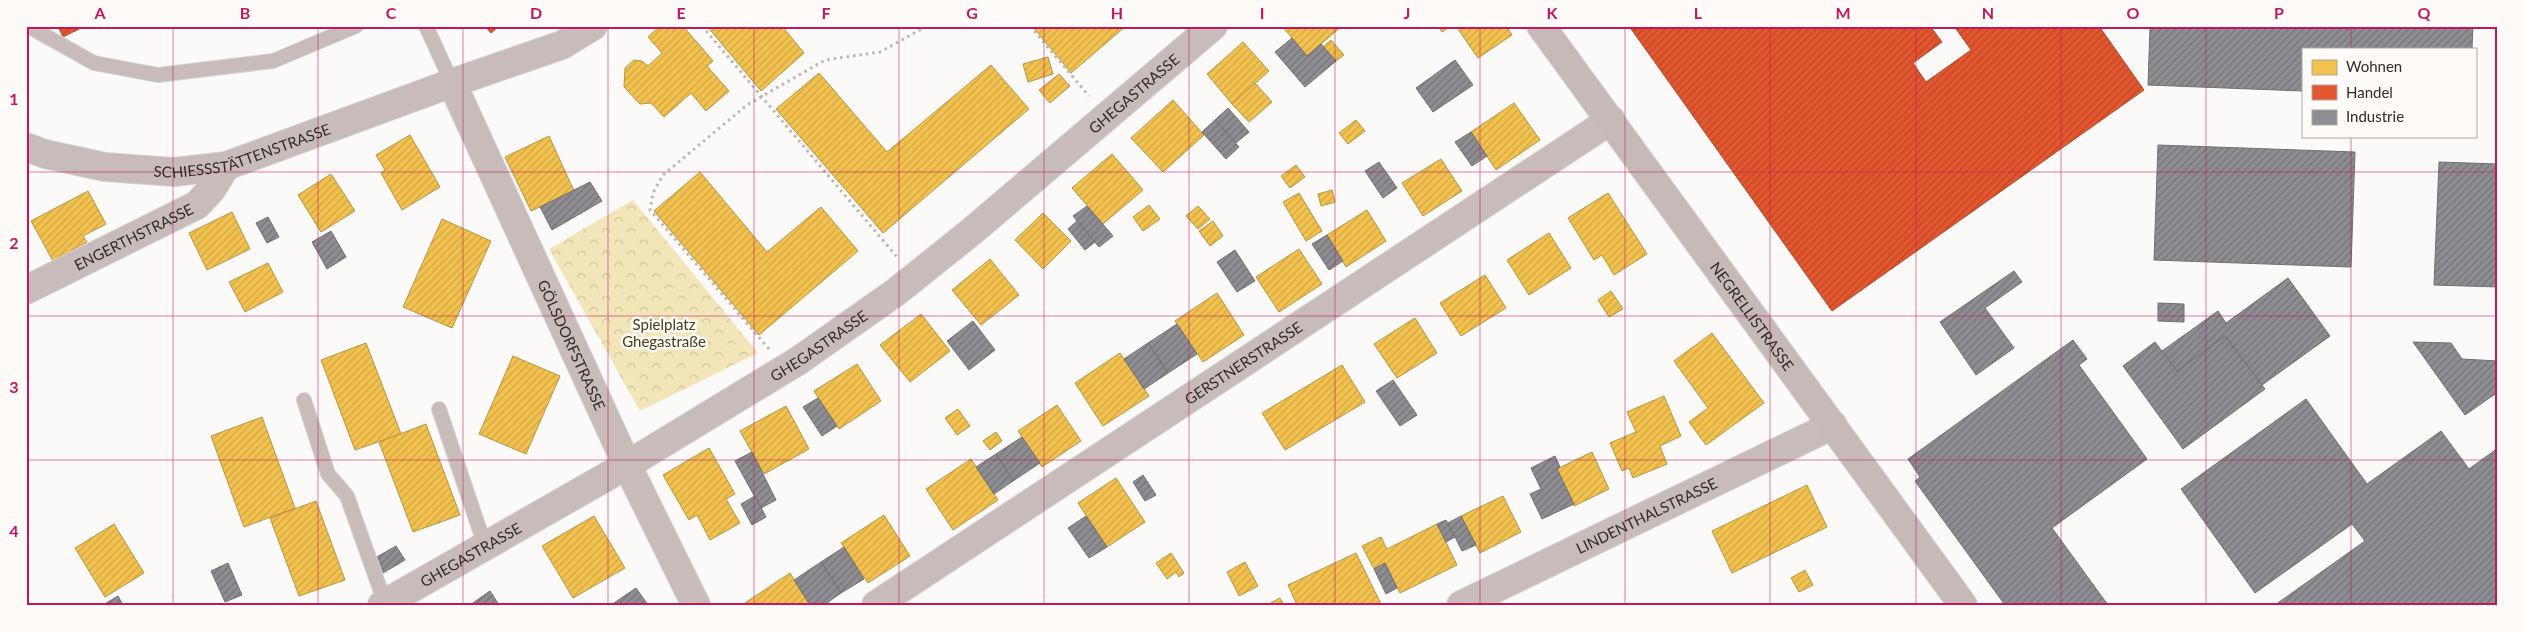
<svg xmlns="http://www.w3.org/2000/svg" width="2524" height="631" viewBox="0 0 2524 631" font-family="Lato,sans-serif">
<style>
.forest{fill:url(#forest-crowns)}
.homes{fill:url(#homes-hatch);stroke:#b89443}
.shops{fill:url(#shops-hatch);stroke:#ae4a2c}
.industry{fill:url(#industry-hatch);stroke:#717072}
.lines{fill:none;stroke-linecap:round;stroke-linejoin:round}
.service-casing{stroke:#d7d5d4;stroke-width:16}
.minor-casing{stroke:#d7d5d4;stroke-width:30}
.secondary-casing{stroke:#d7d5d4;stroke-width:30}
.path{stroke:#bdb6b3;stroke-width:3;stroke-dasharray:2.5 4;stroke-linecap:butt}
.service{stroke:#c7bcb9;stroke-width:14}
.minor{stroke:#c7bcb9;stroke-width:28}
.secondary{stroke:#c6bab8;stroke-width:28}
.grid{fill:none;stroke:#c2185b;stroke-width:1;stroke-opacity:0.55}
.labels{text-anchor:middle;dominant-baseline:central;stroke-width:5;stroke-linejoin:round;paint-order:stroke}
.street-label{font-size:15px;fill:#312b28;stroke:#fdfaf8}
.park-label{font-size:15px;fill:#463b15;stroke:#fdfaf8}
.neatline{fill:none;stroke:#c2185b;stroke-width:2}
.grid-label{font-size:16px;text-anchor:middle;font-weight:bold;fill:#c2185b}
</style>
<defs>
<pattern id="forest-crowns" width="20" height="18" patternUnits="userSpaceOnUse" patternTransform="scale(1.25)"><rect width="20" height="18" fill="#f2e5b8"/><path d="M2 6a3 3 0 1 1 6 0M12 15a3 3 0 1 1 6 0" fill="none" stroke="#d0c59e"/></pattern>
<pattern id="homes-hatch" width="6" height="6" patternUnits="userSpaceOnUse" patternTransform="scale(1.25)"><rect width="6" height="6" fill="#f2c14e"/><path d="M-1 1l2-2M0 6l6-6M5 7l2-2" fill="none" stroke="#d0a644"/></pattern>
<pattern id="shops-hatch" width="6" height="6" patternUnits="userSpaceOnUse" patternTransform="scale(1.25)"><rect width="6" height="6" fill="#e4572e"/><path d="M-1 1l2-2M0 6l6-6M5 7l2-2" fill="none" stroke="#b94827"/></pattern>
<pattern id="industry-hatch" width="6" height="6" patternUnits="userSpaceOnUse" patternTransform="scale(1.25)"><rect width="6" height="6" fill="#8d8d92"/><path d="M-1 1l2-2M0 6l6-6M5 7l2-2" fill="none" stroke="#747377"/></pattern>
</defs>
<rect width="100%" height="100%" fill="#fcfaf9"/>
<polygon class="forest" points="633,200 758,353 640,411 549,249"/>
<g class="homes">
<polygon points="660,26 683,26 713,61 707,66 729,91 706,111 691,93 664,117 651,103 640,104 624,87 625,68 634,60 642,61 648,66 662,53 648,37"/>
<polygon points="707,26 782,26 804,53 761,91"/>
<polygon points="1032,26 1126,26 1071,73"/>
<polygon points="1282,26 1342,26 1307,56"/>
<polygon points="1438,26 1451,26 1442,32"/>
<polygon points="1456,26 1506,26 1512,35 1478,58"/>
<polygon points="1331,40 1344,55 1336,61 1323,47"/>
<polygon points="1243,42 1269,71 1232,104 1207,74"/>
<polygon points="1048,57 1053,74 1028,82 1023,64"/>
<polygon points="991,65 1029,109 883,233 776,109 819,73 887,152"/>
<polygon points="1059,74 1070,86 1050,103 1039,90"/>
<polygon points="1255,83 1272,102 1249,122 1232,104"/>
<polygon points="1173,100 1204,135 1163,172 1131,138"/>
<polygon points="1514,103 1540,140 1496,170 1471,132"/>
<polygon points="1356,120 1365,131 1348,144 1339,133"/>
<polygon points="410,135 440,187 402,210 381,173 385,170 376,155"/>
<polygon points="549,136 574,191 531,211 505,157"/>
<polygon points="1112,154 1143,190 1103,224 1072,188"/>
<polygon points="1441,159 1462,191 1423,216 1402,183"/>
<polygon points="1296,165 1305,177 1290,188 1281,176"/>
<polygon points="700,172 767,252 821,207 858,251 759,335 654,211"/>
<polygon points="331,174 355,211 321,232 298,195"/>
<polygon points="1332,190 1335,202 1321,206 1318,194"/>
<polygon points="88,191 106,224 83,236 87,242 53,261 31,221"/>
<polygon points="1299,193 1322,231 1306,241 1283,202"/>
<polygon points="1608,193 1647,254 1614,275 1602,255 1594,260 1568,218"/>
<polygon points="1149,205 1160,219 1143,231 1133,217"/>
<polygon points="1198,206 1210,219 1198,229 1186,216"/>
<polygon points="1367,210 1386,241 1346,267 1327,235"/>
<polygon points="232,212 250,249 207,270 189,233"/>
<polygon points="1043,213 1071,241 1043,269 1015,240"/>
<polygon points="442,219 491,241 452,328 403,307"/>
<polygon points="1213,221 1223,236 1210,246 1199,231"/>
<polygon points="1549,233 1571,268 1529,295 1507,260"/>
<polygon points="1299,249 1322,284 1279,312 1256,277"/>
<polygon points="990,259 1019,295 981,325 952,290"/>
<polygon points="268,263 283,292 245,312 229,282"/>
<polygon points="1485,275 1506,308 1461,336 1440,303"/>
<polygon points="1611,291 1623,309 1609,317 1598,300"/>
<polygon points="1217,293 1244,335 1203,362 1175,321"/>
<polygon points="921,314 950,351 910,382 880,345"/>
<polygon points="1415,318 1437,353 1397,378 1374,344"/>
<polygon points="1712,333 1764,403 1706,445 1689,422 1708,408 1674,361"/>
<polygon points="366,343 401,434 355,450 321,360"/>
<polygon points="1120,353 1149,396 1103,426 1075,383"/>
<polygon points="513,356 560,376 526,454 479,434"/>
<polygon points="857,364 881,401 839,429 814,391"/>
<polygon points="1342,365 1365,402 1285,450 1262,413"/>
<polygon points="1664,396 1681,436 1660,446 1667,464 1633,478 1629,468 1622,471 1610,443 1636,432 1627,412"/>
<polygon points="1057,405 1081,441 1042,467 1018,431"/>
<polygon points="786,406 809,449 764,474 740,431"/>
<polygon points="958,409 970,426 957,435 945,418"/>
<polygon points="262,417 295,508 244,527 211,436"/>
<polygon points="426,424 460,515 413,532 379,442"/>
<polygon points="996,432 1002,441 990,450 983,441"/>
<polygon points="709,448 735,494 726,499 740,523 710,540 697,515 689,520 663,475"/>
<polygon points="1592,452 1609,489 1574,506 1557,469"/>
<polygon points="971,459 998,500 953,530 926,489"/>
<polygon points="1116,478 1145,522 1107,547 1078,503"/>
<polygon points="1807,485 1827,527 1732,573 1712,531"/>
<polygon points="1503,496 1521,532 1480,553 1461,516"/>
<polygon points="316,501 345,580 299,596 270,518"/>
<polygon points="884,515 910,556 868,583 841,543"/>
<polygon points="594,516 625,568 573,598 542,546"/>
<polygon points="114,524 144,573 105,597 75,548"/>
<polygon points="1437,524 1457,565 1400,593 1385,563 1374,569 1362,546 1381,537 1387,549"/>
<polygon points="1171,553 1184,573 1179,577 1176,572 1167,579 1156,563"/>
<polygon points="1356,553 1381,604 1297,605 1288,585"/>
<polygon points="1245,562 1258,586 1239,596 1227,572"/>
<polygon points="1805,570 1813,585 1799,592 1791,578"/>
<polygon points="790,573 810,605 742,605"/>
<polygon points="1280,598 1284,605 1267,605"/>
</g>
<g class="shops">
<polygon points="58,26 85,26 63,37"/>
<polygon points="485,26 499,26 491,33"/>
<polygon points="1629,26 1930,26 1942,42 1913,63 1926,82 1971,50 1954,26 2099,26 2144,90 1832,311"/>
</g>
<g class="industry">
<polygon points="2150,26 2473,26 2472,49 2303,49 2303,91 2148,85"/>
<polygon points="1292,38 1307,56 1321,44 1336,61 1305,87 1275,52"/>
<polygon points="1455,60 1473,85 1433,112 1416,88"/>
<polygon points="1228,108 1249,132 1236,143 1215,120"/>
<polygon points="1215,120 1239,147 1226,159 1202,132"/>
<polygon points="1471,132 1487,156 1472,166 1455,142"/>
<polygon points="2158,145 2355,152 2351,267 2154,260"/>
<polygon points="1379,162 1397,188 1383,198 1365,171"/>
<polygon points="2439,162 2498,164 2498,287 2434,285"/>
<polygon points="590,182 602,201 552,230 540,207"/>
<polygon points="1087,206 1113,236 1099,247 1073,216"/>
<polygon points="268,217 279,237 267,243 256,223"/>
<polygon points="1077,221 1095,242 1085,250 1068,229"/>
<polygon points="331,231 346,257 327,269 312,242"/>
<polygon points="1327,235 1343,261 1329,270 1312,244"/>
<polygon points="1235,250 1255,281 1237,292 1217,262"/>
<polygon points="2014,271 2022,282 1985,308 2014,348 1976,375 1940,322"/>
<polygon points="2288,278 2330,336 2262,385 2225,336 2177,371 2162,351 2218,311 2226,323"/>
<polygon points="2158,303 2184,304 2184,322 2158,321"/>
<polygon points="973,321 995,350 969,370 947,341"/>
<polygon points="1177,324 1197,354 1168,373 1148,343"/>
<polygon points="2225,336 2265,389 2183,449 2123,366 2155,342 2177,371"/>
<polygon points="2073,340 2087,359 2079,365 2147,459 2052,528 2108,605 2005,605 1915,481 1920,477 1908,459"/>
<polygon points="2413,342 2451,343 2462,359 2498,361 2498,392 2465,415"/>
<polygon points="1148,343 1168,373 1144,389 1124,359"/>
<polygon points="1393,380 1417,415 1400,426 1376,391"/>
<polygon points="818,398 837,426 822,436 803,407"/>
<polygon points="2306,399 2367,484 2441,431 2469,469 2498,448 2498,605 2275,605 2365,541 2352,524 2255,593 2181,489"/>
<polygon points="1022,437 1040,463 1013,481 996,454"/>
<polygon points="752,452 776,500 761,508 735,461"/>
<polygon points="996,454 1013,481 994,494 976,467"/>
<polygon points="1555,456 1560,467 1557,469 1574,504 1542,519 1530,494 1541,489 1531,468"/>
<polygon points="1143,475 1156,495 1145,501 1133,482"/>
<polygon points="755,496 766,517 752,525 741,504"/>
<polygon points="1086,516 1107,547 1089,558 1068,528"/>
<polygon points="1461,516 1476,545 1462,551 1448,523"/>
<polygon points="1446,520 1455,537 1446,542 1437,524"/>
<polygon points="396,546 405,560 383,573 375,558"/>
<polygon points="844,547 864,579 841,593 821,562"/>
<polygon points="821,562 841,593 824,605 810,605 794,580"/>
<polygon points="228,563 242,595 225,602 211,571"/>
<polygon points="1385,563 1397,588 1386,594 1374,569"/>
<polygon points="636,588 648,605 611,605"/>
<polygon points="490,591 499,605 470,605"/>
<polygon points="118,596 123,605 103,605"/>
</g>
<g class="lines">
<g class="service-casing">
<g id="service">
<polyline points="28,26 94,63 158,75 273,61 356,26"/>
<polyline points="426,26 452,83"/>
<polyline points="304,400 328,474 347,496 385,603"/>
<polyline points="439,409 485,546"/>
</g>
</g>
<g class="minor-casing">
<g id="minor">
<path id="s1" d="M 452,83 L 627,465 L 696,605"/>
<path id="s2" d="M 26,147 L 45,154 L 105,167 L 174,172 L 226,166 L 452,83 L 562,45 L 593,26"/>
<path id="s3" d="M 26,290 L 197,205 L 211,190 L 226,166"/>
<path id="s4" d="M 382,605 L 627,465 L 798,361 L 896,292 L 971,232 L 1213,26"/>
<path id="s5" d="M 876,605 L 1611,120"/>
<path id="s6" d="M 1461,605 L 1833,425"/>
</g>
</g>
<g class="secondary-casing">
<g id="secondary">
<path id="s7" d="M 1541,26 L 1963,605"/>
</g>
</g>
<g class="path">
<polyline points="702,26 897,257"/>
<polyline points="1030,26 1089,96"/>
<polyline points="769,349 650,210 653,193 663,175 747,105 825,60 880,52 927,26"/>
</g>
<use href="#service" class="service"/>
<use href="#minor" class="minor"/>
<use href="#secondary" class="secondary"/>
</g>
<path class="grid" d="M 173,26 L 173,605M 318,26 L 318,605M 463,26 L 463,605M 608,26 L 608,605M 754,26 L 754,605M 899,26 L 899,605M 1044,26 L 1044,605M 1189,26 L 1189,605M 1335,26 L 1335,605M 1480,26 L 1480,605M 1625,26 L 1625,605M 1770,26 L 1770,605M 1916,26 L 1916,605M 2061,26 L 2061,605M 2206,26 L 2206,605M 2351,26 L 2351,49M 2351,136 L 2351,605M 26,172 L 2498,172M 26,316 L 2498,316M 26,460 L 2498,460"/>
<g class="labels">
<g class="street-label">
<text stroke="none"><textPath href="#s4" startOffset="912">GHEGASTRASSE</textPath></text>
<text stroke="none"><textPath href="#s2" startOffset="222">SCHIESSSTÄTTENSTRASSE</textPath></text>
<text stroke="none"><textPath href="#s3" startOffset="120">ENGERTHSTRASSE</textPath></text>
<text stroke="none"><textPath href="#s7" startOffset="359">NEGRELLISTRASSE</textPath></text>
<text stroke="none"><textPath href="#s1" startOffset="288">GÖLSDORFSTRASSE</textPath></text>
<text stroke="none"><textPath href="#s4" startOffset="508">GHEGASTRASSE</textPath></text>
<text stroke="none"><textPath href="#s5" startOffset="440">GERSTNERSTRASSE</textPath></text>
<text stroke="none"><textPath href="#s6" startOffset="206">LINDENTHALSTRASSE</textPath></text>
<text stroke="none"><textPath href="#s4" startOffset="102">GHEGASTRASSE</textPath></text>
</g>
<g class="park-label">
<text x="664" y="324">Spielplatz<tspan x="664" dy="17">Ghegastraße</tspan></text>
</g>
</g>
<rect width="2524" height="631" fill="none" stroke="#fdfaf8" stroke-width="55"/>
<rect x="2302" y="48" width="175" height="90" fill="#fdfaf8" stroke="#aba7a5"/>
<rect x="2312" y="60" width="25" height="15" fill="#f2c14e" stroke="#aba7a5"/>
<text x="2346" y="72" font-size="15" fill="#312b28">Wohnen</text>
<rect x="2312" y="85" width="25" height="15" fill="#e4572e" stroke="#aba7a5"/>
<text x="2346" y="98" font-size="15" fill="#312b28">Handel</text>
<rect x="2312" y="110" width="25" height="15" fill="#8d8d92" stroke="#aba7a5"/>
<text x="2346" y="122" font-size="15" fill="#312b28">Industrie</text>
<rect x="28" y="28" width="2468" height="576" class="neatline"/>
<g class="grid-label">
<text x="100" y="19">A</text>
<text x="245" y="19">B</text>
<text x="391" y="19">C</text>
<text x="536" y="19">D</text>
<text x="681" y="19">E</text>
<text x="826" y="19">F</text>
<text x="972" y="19">G</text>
<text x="1117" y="19">H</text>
<text x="1262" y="19">I</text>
<text x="1407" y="19">J</text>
<text x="1552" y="19">K</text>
<text x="1698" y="19">L</text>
<text x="1843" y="19">M</text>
<text x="1988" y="19">N</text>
<text x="2133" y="19">O</text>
<text x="2279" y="19">P</text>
<text x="2424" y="19">Q</text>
<text x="14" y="105">1</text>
<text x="14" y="249">2</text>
<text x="14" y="393">3</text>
<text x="14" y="537">4</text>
</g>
</svg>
